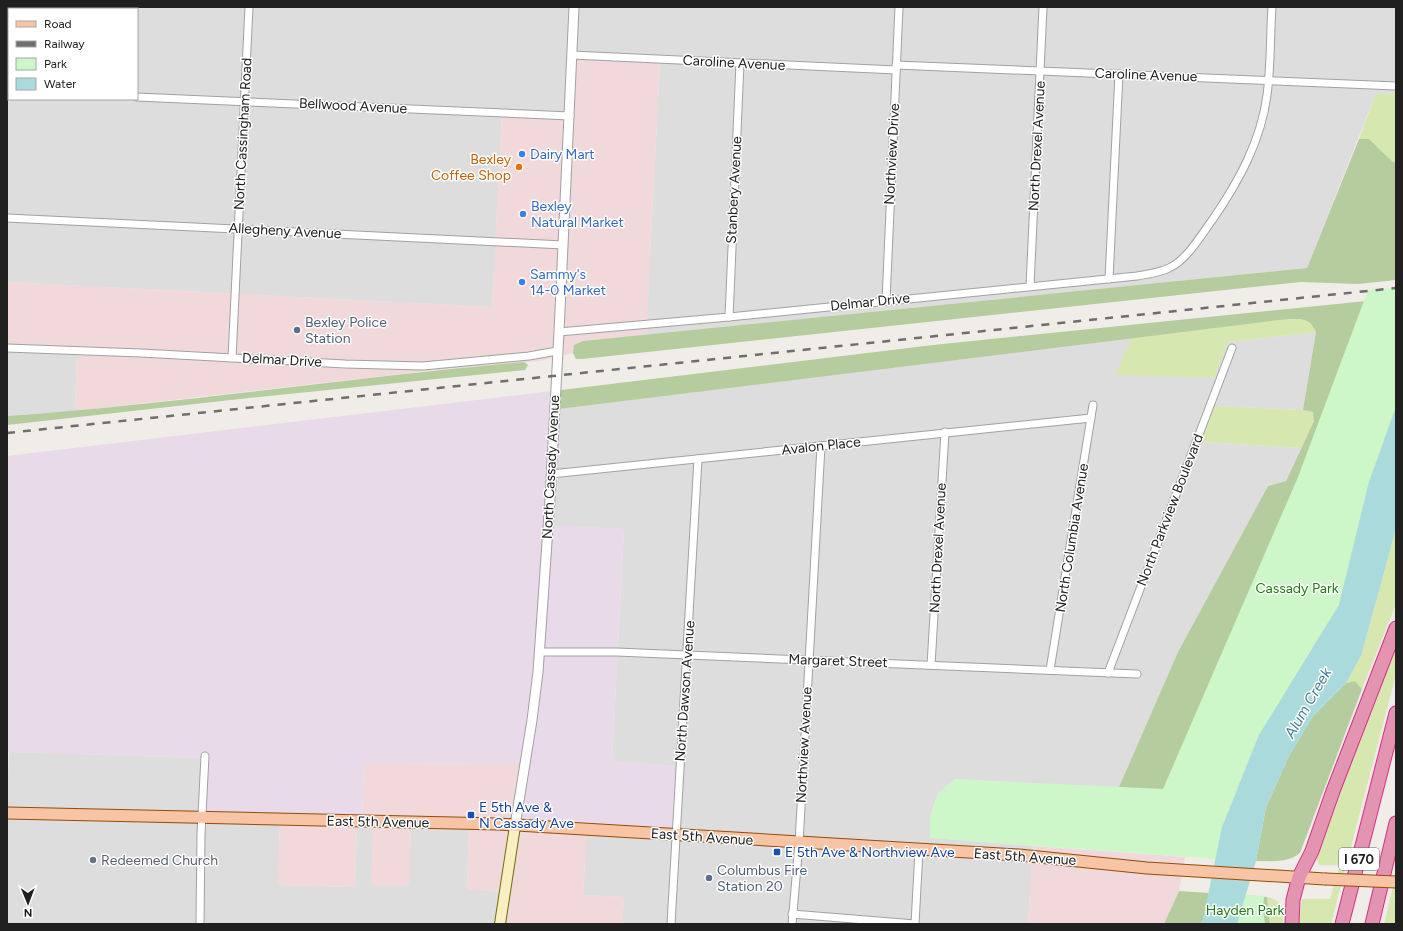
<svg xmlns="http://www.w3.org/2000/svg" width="1403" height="931" viewBox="0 0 1403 931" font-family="Figtree,sans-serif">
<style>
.residential{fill:#deddde;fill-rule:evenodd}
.commercial{fill:#f0d8db}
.industrial{fill:#e9dae9}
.grass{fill:#d6e7b0}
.forest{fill:#b5cd9e}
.park{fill:#cdf7c8}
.water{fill:#aadadb}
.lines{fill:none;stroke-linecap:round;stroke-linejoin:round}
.minor-casing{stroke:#a1a1a1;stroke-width:9}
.tertiary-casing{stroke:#a1a1a1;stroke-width:11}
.secondary-casing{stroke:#746c0b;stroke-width:12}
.primary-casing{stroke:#954b08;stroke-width:13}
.motorway-casing{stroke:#d33087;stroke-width:15}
.minor{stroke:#fff;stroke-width:7}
.tertiary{stroke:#fff;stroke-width:9}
.secondary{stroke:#f7efbf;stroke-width:10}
.primary{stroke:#f7c4a5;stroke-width:11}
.motorway{stroke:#e394b1;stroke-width:13}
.rail{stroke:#6e6e6e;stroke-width:2.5;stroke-dasharray:8 8;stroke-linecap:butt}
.primary-bridge-casing{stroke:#954b08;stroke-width:13;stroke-linecap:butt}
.primary-bridge{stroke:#f7c4a5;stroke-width:11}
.shop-dot{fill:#3f7fe0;stroke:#fff;stroke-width:1.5}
.food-dot{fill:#e8710a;stroke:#fff;stroke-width:1.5}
.service-dot{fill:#5c6f8a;stroke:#fff;stroke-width:1.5}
.transit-dot{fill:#1a4fb4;stroke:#fff;stroke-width:1.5}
.worship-dot{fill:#6b7280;stroke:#fff;stroke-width:1.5}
.labels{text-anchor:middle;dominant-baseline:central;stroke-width:3;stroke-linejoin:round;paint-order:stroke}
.shield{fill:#fff;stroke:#636363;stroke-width:1}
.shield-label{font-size:13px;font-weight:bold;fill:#202020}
.street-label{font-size:14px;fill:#202020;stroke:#fff}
.shop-label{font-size:14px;fill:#366cbe;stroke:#fff;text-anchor:start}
.food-label{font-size:14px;fill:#c56008;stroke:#fff;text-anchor:end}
.service-label{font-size:14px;fill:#4e5e75;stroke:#fff;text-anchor:start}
.park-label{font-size:14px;fill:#1d7b11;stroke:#fff}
.transit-label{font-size:14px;fill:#164399;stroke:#fff;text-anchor:start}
.worship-label{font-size:14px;fill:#5b616d;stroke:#fff;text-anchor:start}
.water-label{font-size:15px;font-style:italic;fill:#477d95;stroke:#fff}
</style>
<rect width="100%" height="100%" fill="#f0ece7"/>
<g class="residential">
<path d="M 7,7 L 1396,7 L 1396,94 L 1376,93 L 1307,268 L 646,335 L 660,62 L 569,117 L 502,113 L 492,307 L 7,282 ZM 9,9 L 137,9 L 137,99 L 9,99 Z"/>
<polygon points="1316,332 1303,410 1214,406 1201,442 1301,448 1286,481 1268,486 1178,652 1119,787 947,839 1033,846 1028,924 622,924 624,897 583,895 587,829 680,766 612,762 624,529 553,526 559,409 1132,338 1116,375 1228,342"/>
<polygon points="7,348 77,351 75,411 7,416"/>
<polygon points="9,752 205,758 280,821 278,885 355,887 357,823 373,824 409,886 411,825 469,826 467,889 506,892 501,924 7,924 7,795"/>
</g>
<g class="commercial">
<polygon points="572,56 660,61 646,335 583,341 574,345 573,353 540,361 436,370 75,411 77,351 7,348 7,282 492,307 502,113 569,117"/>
<polygon points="364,763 522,764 587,829 583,895 624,897 622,924 501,924 506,892 467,889 469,826 411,825 409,886 371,885 373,824 362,824"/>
<polygon points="280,821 357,823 355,887 278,885"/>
<polygon points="1033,846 1185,857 1179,891 1164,924 1028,924"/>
</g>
<polygon class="industrial" points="561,390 553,525 624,529 612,761 681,766 676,836 517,826 522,764 364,763 362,824 203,818 204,758 7,752 7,456"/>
<g class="grass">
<polygon points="1376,93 1396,94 1396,162 1393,162 1378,147 1359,139"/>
<path d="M 1289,319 C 1302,319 1311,318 1316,332 L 1228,342 L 1214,378 L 1115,375 L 1132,338 Z"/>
<polygon points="1214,406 1303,410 1314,412 1314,421 1301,448 1201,442"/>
<polygon points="1396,529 1396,604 1362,689 1355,681 1346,683 1361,656"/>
<polygon points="1396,640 1396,674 1331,924 1299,924 1302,899 1330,899 1340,865 1319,865 1317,859 1317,852"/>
<polygon points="1396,874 1396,896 1394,902 1396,903 1396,924 1384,924"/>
<path d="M 1267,897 C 1282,900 1284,910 1283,924 L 1270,924 Z"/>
</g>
<g class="forest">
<polygon points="1359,139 1369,139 1393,162 1396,162 1396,280 1358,284 1301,282 582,359 576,359 573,353 574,345 583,341 1307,268"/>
<path d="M 1396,298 L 1396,407 L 1369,482 L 1339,605 L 1259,735 L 1238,787 L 1237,640 L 1216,859 L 1102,796 L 1119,787 L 1178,652 L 1268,486 L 1286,481 L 1314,421 L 1313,412 L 1303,410 L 1316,332 C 1310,318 1302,319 1289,319 L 559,409 L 561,390 L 933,345 Z"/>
<path d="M 524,362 L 528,365 L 525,370 L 249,398 L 7,425 L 7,416 C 180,404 352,377 524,362 Z"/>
<path d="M 1355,681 L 1362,689 L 1300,853 C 1288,863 1271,861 1256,861 L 1266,807 L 1289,756 L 1313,716 L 1346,683 Z"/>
<polygon points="1179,891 1209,893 1202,924 1164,924"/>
<polygon points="1245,895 1267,897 1270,924 1237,924"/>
</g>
<g class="park">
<polygon points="1396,288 1396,407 1369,482 1339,605 1259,735 1222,827 1216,859 930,838 930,816 938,793 955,779 1163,789 1298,477 1368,290"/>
<polygon points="1231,894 1264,896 1263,910 1265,924 1223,924"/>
</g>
<polygon class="water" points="1396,407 1396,529 1361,656 1346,683 1313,716 1289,756 1266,807 1256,861 1237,924 1202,924 1222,827 1259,735 1339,605 1369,482"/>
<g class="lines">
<g class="minor-casing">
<g id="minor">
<polyline points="572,55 896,70"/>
<polyline points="896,65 1396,86"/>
<polyline points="7,91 9,91"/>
<polyline points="137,97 570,116"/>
<polyline points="7,218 563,245"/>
<polyline points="1109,279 1119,74"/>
<polyline points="1030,286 1043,7"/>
<polyline points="886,301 899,7"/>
<polyline points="729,317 740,63"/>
<path d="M 559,332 L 729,317 L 1137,276 C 1147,274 1159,273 1169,268 C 1187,260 1201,235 1213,219 C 1239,181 1261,141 1267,95 C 1271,66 1270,36 1272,7"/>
<polyline points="7,348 141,353 345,364 423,366 529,356 557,351"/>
<polyline points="232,358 249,7"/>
<polyline points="551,474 1091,418"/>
<polyline points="539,652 617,652 1137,674"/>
<polyline points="931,665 945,432"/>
<polyline points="1050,670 1093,405"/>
<polyline points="1108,673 1232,348"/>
<polyline points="792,914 915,924"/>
<polyline points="200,924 201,834 205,756"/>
<polyline points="671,924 698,459"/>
<polyline points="792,924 799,843 821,446"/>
<polyline points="915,924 919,850"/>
</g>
</g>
<g class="tertiary-casing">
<polyline id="tertiary" points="515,826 532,720 538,672 550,499 559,332 574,7"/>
</g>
<g class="secondary-casing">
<polyline id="secondary" points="500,924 515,826"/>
</g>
<g class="primary-casing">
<polyline id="primary" points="7,813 498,824 1019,855 1147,868 1325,879"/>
</g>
<g class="motorway-casing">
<g id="motorway">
<polyline points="1292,924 1293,900 1299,877 1312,851 1333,791 1396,628"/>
<polyline points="1342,924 1396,713"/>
<polyline points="1372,924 1396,823"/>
</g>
</g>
<use href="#minor" class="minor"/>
<use href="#tertiary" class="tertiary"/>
<use href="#secondary" class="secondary"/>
<use href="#primary" class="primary"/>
<use href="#motorway" class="motorway"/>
<polyline class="rail" points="7,433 1396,288"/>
<g class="primary-bridge-casing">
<polyline id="primary-bridge" points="1325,879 1396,882"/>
</g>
<use href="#primary-bridge" class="primary-bridge"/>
</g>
<g class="shop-dot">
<circle cx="522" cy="154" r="4"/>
<circle cx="523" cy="214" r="4"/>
<circle cx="522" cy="282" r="4"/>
</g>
<circle class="food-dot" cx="519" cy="167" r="4"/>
<g class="service-dot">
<circle cx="297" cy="330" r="4"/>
<circle cx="709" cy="878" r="4"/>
</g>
<g class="transit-dot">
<rect x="467" y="811" width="8" height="8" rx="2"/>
<rect x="773" y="848" width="8" height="8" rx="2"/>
</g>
<circle class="worship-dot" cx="93" cy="860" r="4"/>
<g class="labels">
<rect class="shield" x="1339" y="848" width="40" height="22" rx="3"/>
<g class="shield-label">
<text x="1359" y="859">I 670</text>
</g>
<g class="street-label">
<text transform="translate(734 63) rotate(3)">Caroline Avenue</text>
<text transform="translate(1146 75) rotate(2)">Caroline Avenue</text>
<text transform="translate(353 106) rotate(3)">Bellwood Avenue</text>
<text transform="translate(243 134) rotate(-87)">North Cassingham Road</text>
<text transform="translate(1037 146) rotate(-87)">North Drexel Avenue</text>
<text transform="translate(892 154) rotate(-87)">Northview Drive</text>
<text transform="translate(734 190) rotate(-87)">Stanbery Avenue</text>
<text transform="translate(285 231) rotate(3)">Allegheny Avenue</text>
<text transform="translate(870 302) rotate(-6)">Delmar Drive</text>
<text transform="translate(282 360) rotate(3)">Delmar Drive</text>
<text transform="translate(821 446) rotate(-6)">Avalon Place</text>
<text transform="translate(551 467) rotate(-87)">North Cassady Avenue</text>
<text transform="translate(1170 510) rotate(-69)">North Parkview Boulevard</text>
<text transform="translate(1072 538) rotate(-81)">North Columbia Avenue</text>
<text transform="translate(938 548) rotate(-87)">North Drexel Avenue</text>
<text transform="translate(838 661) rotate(2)">Margaret Street</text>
<text transform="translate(685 691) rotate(-86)">North Dawson Avenue</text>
<text transform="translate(804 745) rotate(-87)">Northview Avenue</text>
<text transform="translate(378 822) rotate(1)">East 5th Avenue</text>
<text transform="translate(702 837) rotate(4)">East 5th Avenue</text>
<text transform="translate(1025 857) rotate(4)">East 5th Avenue</text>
</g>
<g class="shop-label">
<text x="530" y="154">Dairy Mart</text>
<text x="531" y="206">Bexley<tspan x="531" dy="16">Natural Market</tspan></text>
<text x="530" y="274">Sammy's<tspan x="530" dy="16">14-0 Market</tspan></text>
</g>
<g class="food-label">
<text x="511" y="159">Bexley<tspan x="511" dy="16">Coffee Shop</tspan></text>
</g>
<g class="service-label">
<text x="305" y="322">Bexley Police<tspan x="305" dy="16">Station</tspan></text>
<text x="717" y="870">Columbus Fire<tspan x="717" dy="16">Station 20</tspan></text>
</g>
<g class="park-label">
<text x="1297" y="588">Cassady Park</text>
<text x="1245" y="910">Hayden Park</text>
</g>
<g class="transit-label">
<text x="479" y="807">E 5th Ave &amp;<tspan x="479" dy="16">N Cassady Ave</tspan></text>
<text x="785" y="852">E 5th Ave &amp; Northview Ave</text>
</g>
<g class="worship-label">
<text x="101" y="860">Redeemed Church</text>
</g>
<g class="water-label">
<text transform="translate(1308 703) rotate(-60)">Alum Creek</text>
</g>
</g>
<rect width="1403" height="931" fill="none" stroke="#202020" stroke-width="16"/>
<rect x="8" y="8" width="130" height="92" fill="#ffffff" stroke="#a6a6a6"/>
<rect x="16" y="21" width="20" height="6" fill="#f7c4a5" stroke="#a6a6a6"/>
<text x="44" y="28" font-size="12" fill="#202020">Road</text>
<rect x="16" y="41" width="20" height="6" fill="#6e6e6e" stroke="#a6a6a6"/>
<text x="44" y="48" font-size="12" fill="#202020">Railway</text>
<rect x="16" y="58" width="20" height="12" fill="#cdf7c8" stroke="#a6a6a6"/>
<text x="44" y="68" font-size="12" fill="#202020">Park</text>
<rect x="16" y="78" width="20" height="12" fill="#aadadb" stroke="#a6a6a6"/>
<text x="44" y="88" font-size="12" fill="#202020">Water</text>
<g transform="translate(28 903) rotate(179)" stroke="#ffffff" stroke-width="3" paint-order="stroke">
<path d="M0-3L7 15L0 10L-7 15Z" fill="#202020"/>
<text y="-6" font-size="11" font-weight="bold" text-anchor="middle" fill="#202020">N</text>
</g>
</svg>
